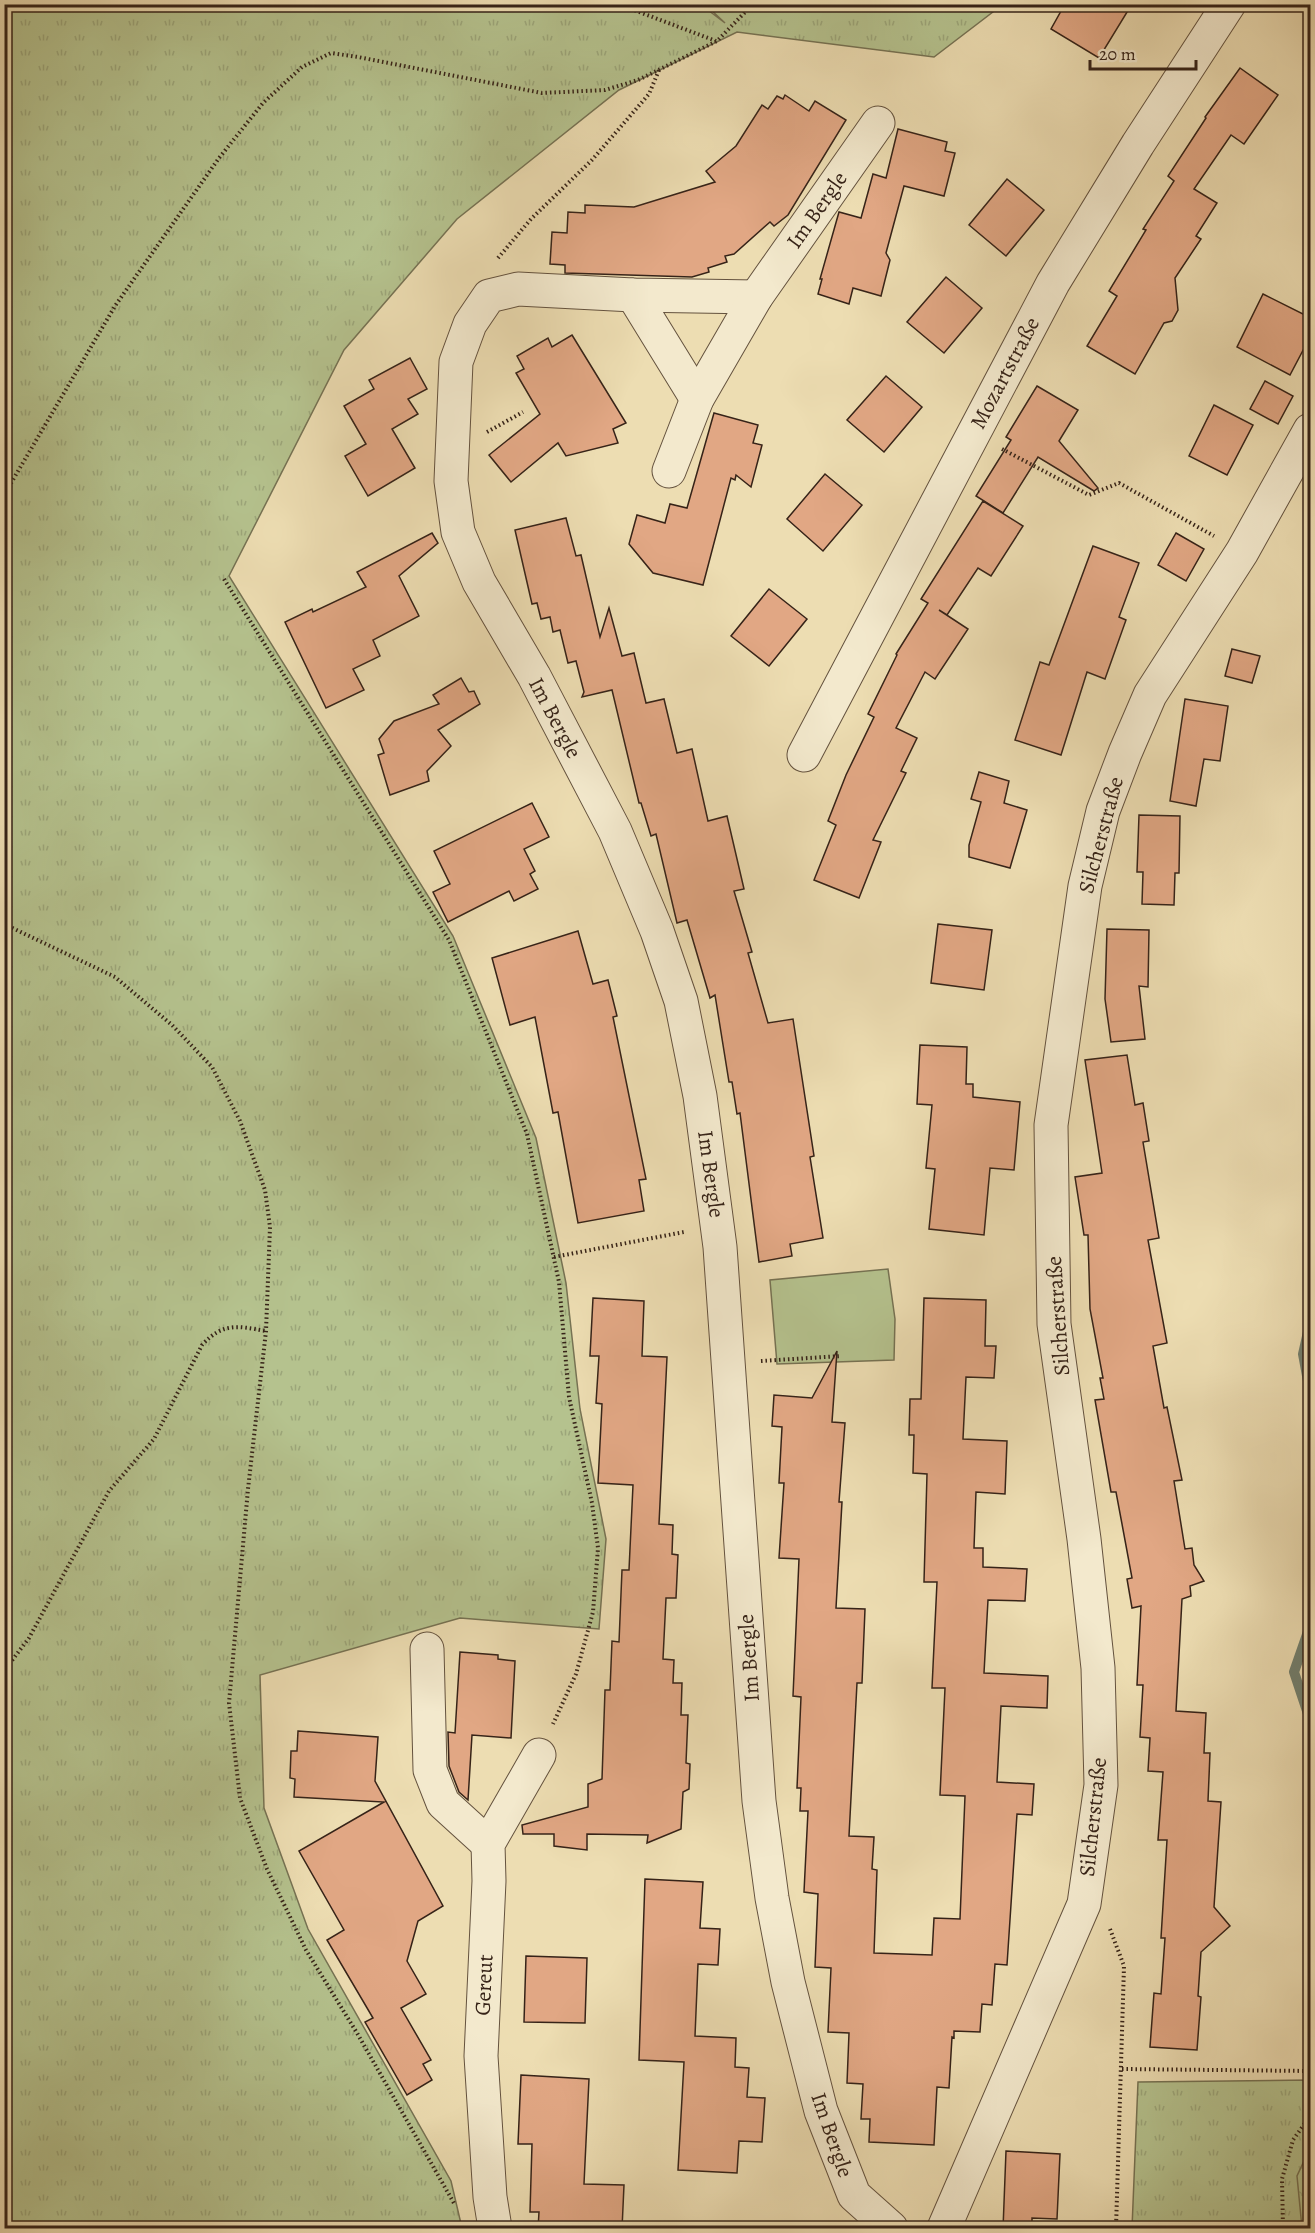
<svg xmlns="http://www.w3.org/2000/svg" width="1315" height="2233" viewBox="0 0 1315 2233" font-family="Alegreya,serif">
<style>
.grass{fill:url(#grass-tufts);stroke:#767253;stroke-width:1.5}
.forest{fill:url(#forest-crowns);stroke:#767253;stroke-width:1.5}
.green{fill:#b5c28e;stroke:#767253;stroke-width:1.5}
.lines{fill:none;stroke-linecap:round;stroke-linejoin:round}
.stream{stroke:#727f6e;stroke-width:10}
.building{fill:#e1a784;stroke:#362318;stroke-width:1.5}
.minor-casing{stroke:#64523e;stroke-width:35}
.path{stroke:#362318;stroke-width:4;stroke-dasharray:1.5 3;stroke-linecap:butt}
.minor{stroke:#f3e9cd;stroke-width:33}
.labels{text-anchor:middle;dominant-baseline:central;stroke-width:5;stroke-linejoin:round;paint-order:stroke}
.street-label{font-size:22px;fill:#362318;stroke:#f3e9cd}
</style>
<defs>
<pattern id="grass-tufts" width="24" height="20" patternUnits="userSpaceOnUse" patternTransform="scale(1.5)"><rect width="24" height="20" fill="#b5c28e"/><path d="M3 7l-1-3M5 7V3M7 7l1-3M15 17l-1-3M17 17v-4M19 17l1-3" fill="none" stroke="#9ca67a"/></pattern>
<pattern id="forest-crowns" width="20" height="18" patternUnits="userSpaceOnUse" patternTransform="scale(1.5)"><rect width="20" height="18" fill="#b5c28e"/><path d="M2 6a3 3 0 1 1 6 0M12 15a3 3 0 1 1 6 0" fill="none" stroke="#9ca67a"/></pattern>
</defs>
<rect width="100%" height="100%" fill="#edddb2"/>
<filter id="stains"><feTurbulence type="fractalNoise" baseFrequency=".00333" numOctaves="4"/><feColorMatrix values="0 0 0 0 .2 0 0 0 0 .09 0 0 0 0 .02 0 0 0 .5 -.17"/></filter>
<radialGradient id="worn" r=".72"><stop offset=".6" stop-color="#630" stop-opacity="0"/><stop offset="1" stop-color="#630" stop-opacity=".3"/></radialGradient>
<g class="grass">
<polygon points="700,4 725,23 709,8 714,5 1002,5 934,57 737,32 619,90 457,219 344,350 229,576 453,936 536,1138 566,1283 580,1409 606,1539 599,1629 460,1618 260,1675 264,1808 308,1929 451,2181 462,2228 5,2228 5,5"/>
<polygon points="1310,2080 1310,2228 1132,2228 1138,2082"/>
</g>
<polygon class="forest" points="1310,2148 1310,2228 1302,2228 1297,2176"/>
<polygon class="green" points="888,1269 895,1319 894,1360 777,1364 770,1280"/>
<g class="lines">
<g class="stream">
<polyline points="1310,1323 1303,1354 1310,1392"/>
<polyline points="1310,1626 1294,1672 1310,1720"/>
</g>
</g>
<g class="building">
<polygon points="1065,4 1132,4 1099,58 1051,29"/>
<polygon points="1240,68 1278,95 1244,144 1231,135 1194,189 1217,203 1196,236 1201,239 1175,278 1178,310 1172,321 1164,323 1135,374 1087,346 1117,296 1109,291 1146,230 1143,229 1174,181 1168,176 1206,118 1205,117"/>
<polygon points="785,95 809,111 815,101 846,120 788,215 774,226 770,222 734,254 725,256 727,262 708,268 709,272 692,277 565,273 565,265 550,264 552,232 567,233 568,212 585,213 585,205 634,207 715,182 706,171 736,146 762,105 768,109 777,96 783,99"/>
<polygon points="898,129 947,142 945,151 955,153 944,196 904,186 886,253 890,260 881,296 853,288 849,304 818,294 822,279 820,279 839,212 861,218 873,174 886,178"/>
<polygon points="1007,179 1044,210 1006,256 969,225"/>
<polygon points="946,277 982,308 944,353 907,322"/>
<polygon points="1263,294 1311,318 1311,335 1290,375 1237,347"/>
<polygon points="572,335 626,423 613,429 618,443 566,456 558,443 511,482 489,455 540,414 516,373 524,369 517,356 548,338 552,347"/>
<polygon points="410,358 427,389 408,399 418,414 392,429 415,468 368,496 345,456 366,444 344,406 374,389 369,380"/>
<polygon points="886,376 922,407 884,452 847,420"/>
<polygon points="1265,381 1293,396 1278,424 1250,409"/>
<polygon points="1037,386 1078,410 1059,441 1098,488 1094,491 1038,457 1003,513 976,496 1011,440 1006,437"/>
<polygon points="1214,405 1253,425 1227,475 1189,456"/>
<polygon points="714,413 758,425 753,443 762,445 751,487 736,475 735,480 731,478 703,585 653,573 629,544 637,515 665,523 670,504 687,508"/>
<polygon points="825,474 862,505 823,551 787,519"/>
<polygon points="983,501 1023,526 991,576 978,568 947,615 939,610 968,629 935,679 925,672 896,728 917,738 901,771 906,773 873,840 881,842 859,898 814,880 836,825 828,821 846,775 874,717 868,714 897,655 896,654 928,603 921,599"/>
<polygon points="566,518 576,556 581,555 600,637 609,608 622,656 634,653 646,703 664,699 677,753 692,749 708,821 727,816 744,889 734,891 752,952 748,953 768,1023 793,1019 814,1156 810,1157 823,1238 790,1244 792,1256 759,1262 740,1113 737,1114 732,1082 729,1082 715,995 710,998 687,920 677,923 656,834 651,836 641,803 639,803 612,690 582,697 584,692 576,661 568,663 560,630 553,632 550,617 541,619 537,603 532,604 515,530"/>
<polygon points="432,533 438,543 399,576 419,616 373,640 380,656 353,669 364,690 326,708 285,622 312,609 313,612 366,587 357,572"/>
<polygon points="1176,533 1204,549 1186,581 1158,565"/>
<polygon points="1093,546 1139,563 1119,617 1126,620 1105,679 1087,672 1061,755 1015,740 1040,662 1049,665"/>
<polygon points="769,589 807,619 769,666 731,636"/>
<polygon points="1232,649 1260,656 1252,683 1225,676"/>
<polygon points="461,678 469,692 474,691 480,704 438,730 451,746 427,771 429,781 390,795 378,755 384,753 379,739 394,721 439,704 433,695"/>
<polygon points="1185,699 1228,706 1220,761 1204,759 1196,806 1170,801"/>
<polygon points="979,772 1009,781 1004,803 1027,810 1010,868 969,857 969,845 981,802 971,799"/>
<polygon points="532,803 549,837 524,849 535,871 530,874 538,889 514,901 509,891 448,922 433,892 450,884 434,851"/>
<polygon points="1139,815 1180,816 1179,873 1175,873 1174,905 1142,904 1143,872 1137,872"/>
<polygon points="938,924 992,930 984,990 931,983"/>
<polygon points="1107,929 1149,930 1148,987 1139,986 1145,1039 1111,1042 1105,999"/>
<polygon points="578,931 593,984 608,980 617,1016 613,1017 646,1179 639,1180 644,1211 578,1223 558,1112 553,1113 535,1017 510,1025 492,958"/>
<polygon points="920,1045 967,1047 966,1084 973,1084 973,1097 1020,1102 1014,1170 990,1168 984,1235 929,1229 935,1169 926,1168 932,1105 917,1104"/>
<polygon points="1127,1055 1135,1105 1143,1103 1149,1141 1143,1142 1159,1238 1148,1240 1167,1343 1153,1346 1164,1408 1167,1407 1182,1480 1174,1481 1185,1549 1192,1548 1194,1565 1204,1581 1190,1586 1191,1596 1182,1599 1176,1711 1206,1713 1204,1753 1210,1753 1208,1801 1221,1802 1214,1907 1230,1926 1201,1952 1198,1996 1201,1997 1197,2050 1150,2047 1154,1993 1161,1994 1165,1938 1161,1938 1167,1840 1158,1840 1163,1772 1148,1771 1150,1738 1140,1737 1143,1685 1137,1685 1141,1606 1132,1608 1127,1579 1132,1578 1122,1524 1116,1492 1111,1492 1095,1400 1104,1399 1100,1378 1103,1378 1090,1309 1088,1235 1084,1235 1075,1177 1102,1173 1085,1060"/>
<polygon points="593,1298 644,1301 642,1356 667,1357 659,1524 673,1525 672,1554 678,1555 676,1598 666,1598 663,1659 674,1660 673,1683 682,1683 681,1715 688,1715 686,1763 690,1764 689,1789 683,1792 681,1829 647,1843 648,1835 587,1834 587,1850 554,1846 554,1834 523,1834 522,1825 588,1807 588,1784 602,1779 605,1690 610,1690 612,1641 619,1642 622,1570 629,1570 633,1485 598,1483 602,1404 596,1403 599,1356 590,1356"/>
<polygon points="924,1298 986,1300 985,1346 996,1346 994,1378 966,1377 963,1439 1007,1441 1005,1494 976,1492 974,1548 983,1548 983,1567 1027,1569 1025,1601 988,1600 984,1673 1048,1676 1047,1708 1001,1706 997,1782 1034,1784 1032,1815 1017,1814 1007,1965 995,1964 992,2005 982,2004 980,2032 954,2031 954,2038 952,2037 949,2088 937,2087 934,2145 869,2142 870,2119 861,2119 863,2084 847,2083 849,2033 828,2032 831,1968 815,1967 818,1894 804,1892 808,1811 800,1811 801,1788 797,1788 801,1697 793,1696 799,1559 779,1558 784,1483 779,1483 782,1427 772,1426 774,1395 812,1398 837,1351 832,1422 845,1423 839,1502 842,1502 836,1608 865,1609 862,1683 857,1683 849,1836 874,1837 872,1869 877,1870 874,1953 932,1955 934,1918 960,1919 965,1796 940,1795 945,1688 932,1688 937,1582 924,1582 927,1474 913,1473 914,1435 909,1435 910,1399 921,1399"/>
<polygon points="460,1652 498,1655 498,1659 515,1661 511,1738 472,1735 468,1800 459,1792 449,1766 448,1732 455,1733"/>
<polygon points="298,1731 378,1737 375,1781 443,1906 418,1921 407,1961 426,1994 401,2008 431,2060 423,2064 432,2080 407,2095 365,2022 373,2018 327,1940 344,1930 299,1851 384,1802 294,1797 295,1779 290,1778 291,1751 297,1751"/>
<polygon points="645,1879 703,1882 700,1928 720,1929 718,1965 698,1964 695,2036 736,2038 735,2067 749,2068 747,2097 765,2098 762,2142 739,2141 737,2173 678,2170 684,2062 639,2060"/>
<polygon points="526,1956 587,1958 585,2023 524,2022"/>
<polygon points="521,2075 589,2079 584,2184 624,2185 622,2229 538,2229 539,2212 530,2212 532,2144 518,2144"/>
<polygon points="1006,2151 1060,2154 1057,2219 1032,2218 1032,2229 1003,2229"/>
</g>
<g class="lines">
<g class="minor-casing">
<g id="minor">
<polyline points="633,295 697,399"/>
<polyline points="756,297 633,295 518,289 489,296 470,324 456,362 451,481 458,532 479,582 534,676 615,831 657,931 681,1001 700,1096 720,1247 759,1801 772,1898 788,1982 821,2111 854,2195 891,2228"/>
<polyline points="669,471 697,399 756,297 878,123"/>
<polyline points="804,755 1053,283 1138,144 1229,4"/>
<polyline points="427,1649 430,1770 443,1803 488,1844"/>
<polyline points="495,2228 490,2197 481,2056 489,1881 488,1844 539,1755"/>
<polyline points="944,2228 1084,1904 1101,1785 1098,1668 1084,1539 1054,1324 1051,1125 1085,886 1103,811 1125,753 1150,695 1242,552 1310,430"/>
</g>
</g>
<g class="path">
<polyline points="618,4 716,41"/>
<polyline points="498,258 531,219 592,160 649,94 659,70"/>
<polyline points="487,432 523,412"/>
<polyline points="1002,449 1089,495 1119,483 1214,536"/>
<polyline points="4,495 115,306 219,158 263,103 302,67 331,53 358,57 542,93 605,90 638,80 717,41 753,4"/>
<polyline points="224,579 449,940 527,1134 559,1282 569,1397 592,1503 598,1548 593,1612 576,1674 553,1724"/>
<polyline points="4,924 115,977 172,1025 212,1067 240,1121 265,1190 270,1227 266,1331 248,1489 229,1703 240,1798 267,1869 306,1950 357,2033 455,2205"/>
<polyline points="554,1257 684,1232"/>
<polyline points="761,1361 841,1356"/>
<path d="M 4,1671 L 29,1638 L 109,1491 L 154,1439 L 202,1345 C 223,1322 238,1326 266,1331"/>
<polyline points="1110,1929 1124,1966 1116,2228"/>
<polyline points="1122,2069 1310,2071"/>
<polyline points="1283,2228 1282,2179 1293,2140 1310,2116"/>
</g>
<use href="#minor" class="minor"/>
</g>
<g class="labels">
<g class="street-label">
<text transform="translate(817 210) rotate(-55)">Im Bergle</text>
<text transform="translate(1005 373) rotate(-62)">Mozartstraße</text>
<text transform="translate(555 718) rotate(62)">Im Bergle</text>
<text transform="translate(1101 835) rotate(-75)">Silcherstraße</text>
<text transform="translate(711 1174) rotate(82)">Im Bergle</text>
<text transform="translate(1058 1316) rotate(-94)">Silcherstraße</text>
<text transform="translate(749 1658) rotate(-94)">Im Bergle</text>
<text transform="translate(1093 1817) rotate(-84)">Silcherstraße</text>
<text transform="translate(484 1985) rotate(-87)">Gereut</text>
<text transform="translate(832 2135) rotate(71)">Im Bergle</text>
</g>
</g>
<rect width="1315" height="2233" fill="none" stroke="#edddb2" stroke-width="24"/>
<rect x="6" y="6" width="1303" height="2221" fill="none" stroke="#362318" stroke-width="3"/>
<rect x="12" y="12" width="1291" height="2209" fill="none" stroke="#362318" stroke-width="1.5"/>
<path d="M1090 60v9h106v-9" fill="none" stroke="#362318" stroke-width="3"/>
<text x="1099" y="60" font-size="18" fill="#362318" stroke="#f3e9cd" stroke-width="4.5" paint-order="stroke">20 m</text>
<rect width="100%" height="100%" filter="url(#stains)"/>
<rect width="100%" height="100%" fill="url(#worn)"/>
</svg>
